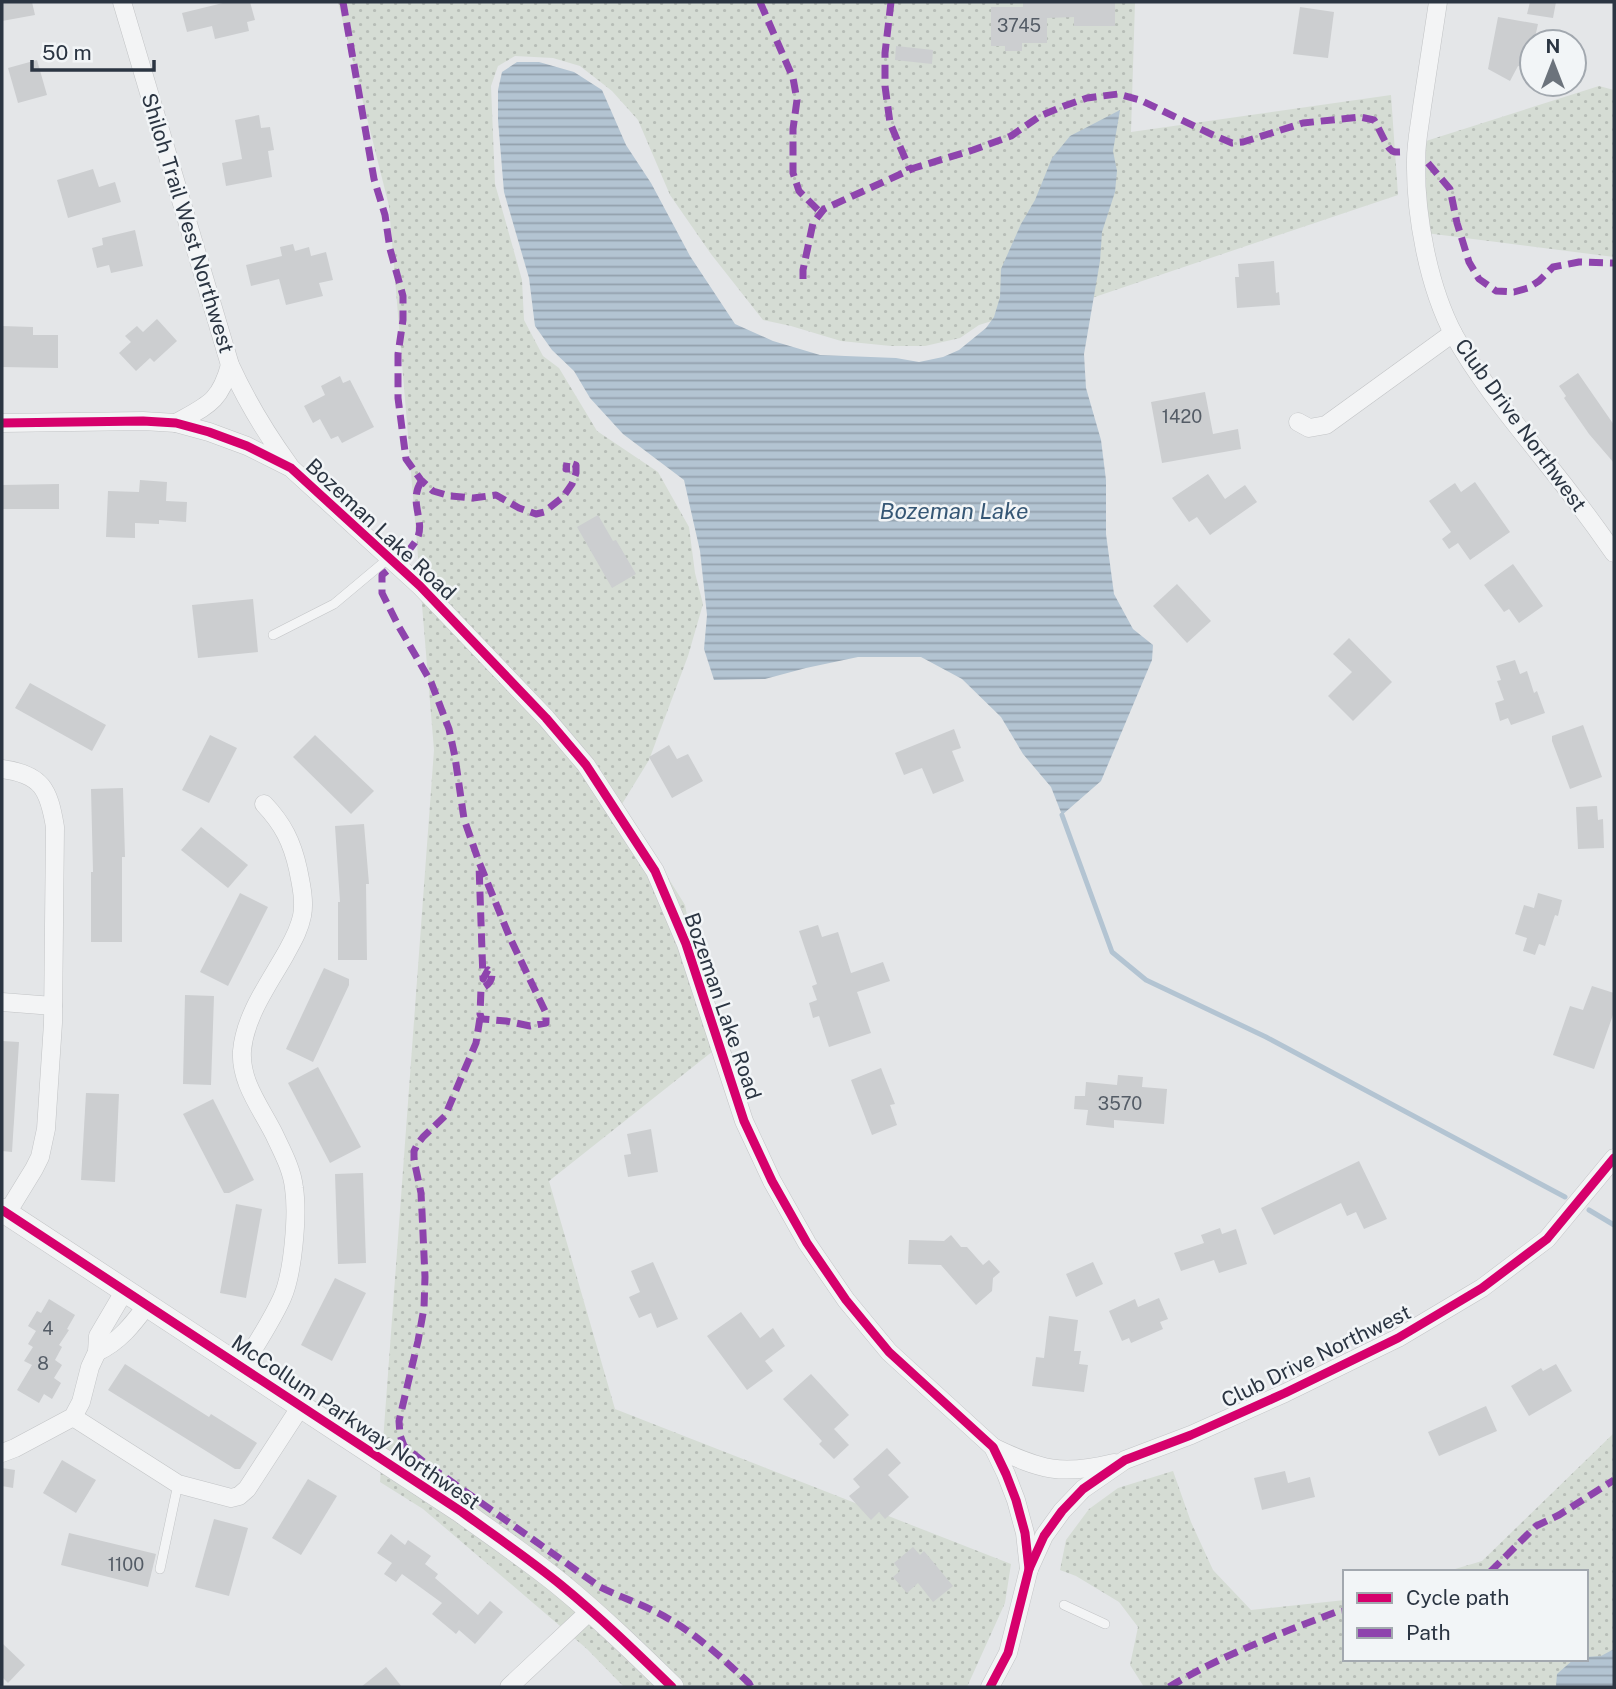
<svg xmlns="http://www.w3.org/2000/svg" width="1616" height="1689" viewBox="0 0 1616 1689" font-family="'Public Sans',sans-serif">
<style>
.grass{fill:url(#grass-dots)}
.water{fill:url(#water-rules)}
.lines{fill:none;stroke-linecap:round;stroke-linejoin:round}
.stream{stroke:#b3c4d2;stroke-width:5}
.building{fill:#ccced0}
.service-casing{stroke:#c2c4c6;stroke-width:10}
.minor-casing{stroke:#c2c4c6;stroke-width:19}
.tertiary-casing{stroke:#c2c4c6;stroke-width:24}
.service{stroke:#f3f4f5;stroke-width:9}
.minor{stroke:#f3f4f5;stroke-width:18}
.tertiary{stroke:#f3f4f5;stroke-width:23}
.quiet{stroke:#8e44ad;stroke-width:7;stroke-dasharray:14 7;stroke-linecap:butt}
.cycleway-casing{stroke:#f2f5f7;stroke-width:13}
.cycleway{stroke:#d6006c;stroke-width:9}
.labels{text-anchor:middle;dominant-baseline:central;stroke-width:5;stroke-linejoin:round;paint-order:stroke}
.number-label{font-size:18px;fill:#545c66}
.street-label{font-size:21px;fill:#2b3542;stroke:#f2f5f7}
.water-label{font-size:23px;font-style:italic;fill:#365775;stroke:#f2f5f7}
</style>
<defs>
<pattern id="grass-dots" width="8" height="8" patternUnits="userSpaceOnUse" patternTransform="scale(1.75)"><rect width="8" height="8" fill="#d5dcd4"/><path d="M2 2h.1M6 6h.1" fill="none" stroke="#b7bdb7" stroke-width="1.8" stroke-linecap="round"/></pattern>
<pattern id="water-rules" width="6" height="5" patternUnits="userSpaceOnUse" patternTransform="scale(1.75)"><rect width="6" height="5" fill="#b3c4d2"/><path d="M0 2.5h6" fill="none" stroke="#92a0ac"/></pattern>
</defs>
<rect width="100%" height="100%" fill="#e4e6e8"/>
<g class="grass">
<polygon points="338,2 1135,2 1131,132 1391,95 1398,195 1047,313 1008,316 979,325 960,338 925,346 891,346 841,341 791,326 763,320 711,254 670,195 638,120 612,91 580,66 553,58 515,56 498,66 491,86 495,184 522,280 524,320 543,356 559,368 597,431 658,472 689,527 695,573 703,604 688,656 649,760 622,804 685,905 713,1051 549,1181 615,1409 1011,1564 1005,1603 967,1687 624,1687 587,1649 423,1509 380,1482 434,750 389,206"/>
<polygon points="1599,86 1614,90 1614,257 1426,233 1426,141"/>
<polygon points="1614,1433 1614,1687 1144,1687 1130,1665 1138,1627 1119,1602 1076,1576 1060,1570 1066,1540 1089,1509 1118,1488 1173,1471 1191,1522 1213,1570 1251,1610 1345,1600 1345,1659 1586,1659 1586,1572 1445,1572 1482,1561"/>
</g>
<g class="water">
<polygon points="517,62 539,62 574,72 602,90 626,145 651,183 690,256 735,324 773,341 820,355 896,358 919,362 943,357 959,350 986,328 994,317 1000,297 1001,269 1021,224 1035,200 1052,158 1070,136 1120,110 1113,151 1117,171 1115,192 1102,232 1100,261 1084,354 1086,388 1101,440 1106,480 1106,534 1114,594 1133,629 1153,645 1152,660 1101,781 1062,815 1051,787 1023,754 1001,717 962,679 921,657 858,657 806,668 765,679 714,680 704,649 707,615 700,551 684,480 623,434 590,398 574,371 552,350 535,326 529,278 504,192 498,120 498,90 502,72"/>
<polygon points="1614,1649 1614,1687 1556,1687 1557,1674 1574,1659 1586,1659 1586,1657 1601,1656"/>
</g>
<g class="lines">
<g class="stream">
<polyline points="1062,815 1112,952 1146,980 1266,1037 1565,1197"/>
<polyline points="1589,1210 1614,1225"/>
</g>
</g>
<g class="building">
<polygon points="2,2 32,2 35,15 2,21"/>
<polygon points="227,2 250,2 255,20 247,22 249,31 215,39 212,26 187,32 182,13"/>
<polygon points="1023,2 1115,2 1115,26 1074,26 1074,17 1047,18 1047,43 1022,43 1022,51 1005,51 1005,46 991,46 991,7 1023,7"/>
<polygon points="1530,2 1556,2 1553,18 1527,14"/>
<polygon points="1300,7 1334,12 1328,58 1293,54"/>
<polygon points="1498,17 1538,24 1534,42 1532,42 1532,69 1518,66 1510,81 1488,69"/>
<polygon points="896,46 933,50 932,64 895,60"/>
<polygon points="37,60 47,95 18,103 8,68"/>
<polygon points="259,115 261,128 270,127 274,150 268,151 272,177 226,186 222,163 242,159 235,120"/>
<polygon points="93,169 99,187 115,182 121,202 68,218 57,180"/>
<polygon points="135,230 143,266 111,273 109,265 97,268 92,248 103,245 102,238"/>
<polygon points="293,244 295,251 309,247 311,256 326,252 333,280 319,283 323,296 286,305 279,279 251,286 246,265 282,256 280,247"/>
<polygon points="1274,261 1276,293 1279,292 1280,305 1237,308 1235,277 1239,277 1238,264"/>
<polygon points="157,319 177,341 154,362 150,358 136,371 119,353 131,342 125,336 137,326 143,332"/>
<polygon points="2,326 33,327 33,335 58,335 58,368 2,367"/>
<polygon points="1578,373 1614,425 1614,463 1589,434 1564,398 1566,396 1559,386"/>
<polygon points="340,376 343,383 350,380 374,427 342,443 338,436 331,439 320,419 313,423 304,406 325,395 321,386"/>
<polygon points="1205,392 1213,434 1238,429 1241,449 1162,463 1151,402"/>
<polygon points="1208,474 1225,499 1245,485 1257,502 1210,535 1197,517 1189,522 1172,498"/>
<polygon points="140,480 167,482 166,501 187,502 186,522 159,520 159,524 135,523 135,538 106,537 108,491 139,492"/>
<polygon points="1475,482 1510,532 1470,560 1458,543 1449,549 1442,539 1451,532 1429,501 1455,483 1461,492"/>
<polygon points="59,484 59,509 2,509 2,485"/>
<polygon points="598,515 613,541 616,540 636,574 612,588 577,527"/>
<polygon points="1513,564 1543,606 1519,623 1509,609 1504,612 1484,585"/>
<polygon points="1177,584 1211,621 1187,643 1153,606"/>
<polygon points="253,599 258,652 198,658 192,605"/>
<polygon points="1349,638 1392,682 1353,721 1328,696 1352,672 1333,654"/>
<polygon points="1515,660 1520,674 1527,671 1534,693 1537,691 1545,713 1511,725 1508,718 1500,721 1495,703 1504,700 1497,681 1501,680 1496,666"/>
<polygon points="30,683 106,725 92,751 15,708"/>
<polygon points="1583,725 1602,777 1570,789 1552,741 1552,736"/>
<polygon points="954,729 961,748 952,751 964,781 933,794 922,768 904,775 895,753"/>
<polygon points="210,735 237,748 209,803 182,790"/>
<polygon points="315,735 374,791 351,814 293,757"/>
<polygon points="669,745 677,759 688,754 703,781 672,798 649,757"/>
<polygon points="123,788 125,857 122,857 122,942 91,942 91,872 93,872 91,789"/>
<polygon points="1597,806 1598,820 1603,819 1604,848 1578,849 1576,807"/>
<polygon points="364,824 369,884 366,884 367,960 338,960 338,902 340,902 335,826"/>
<polygon points="201,827 248,865 228,888 181,850"/>
<polygon points="240,893 268,907 228,986 200,972"/>
<polygon points="1538,893 1562,900 1558,916 1555,915 1545,946 1539,944 1535,955 1523,951 1527,938 1515,934 1524,905 1534,908"/>
<polygon points="818,925 822,937 838,932 851,973 883,962 890,981 857,992 871,1033 829,1047 819,1016 813,1018 809,1003 817,1000 812,986 817,984 799,931"/>
<polygon points="324,968 349,979 349,985 313,1062 286,1049"/>
<polygon points="1592,986 1614,993 1614,1012 1594,1069 1553,1055 1570,1006 1583,1010"/>
<polygon points="185,995 214,996 211,1085 183,1084"/>
<polygon points="2,1041 19,1042 12,1152 2,1151"/>
<polygon points="318,1067 361,1147 330,1163 288,1083"/>
<polygon points="881,1068 895,1104 890,1105 897,1125 872,1135 851,1080"/>
<polygon points="1118,1075 1143,1077 1142,1087 1167,1089 1164,1124 1114,1120 1114,1128 1086,1125 1088,1110 1074,1109 1075,1096 1085,1096 1086,1082 1117,1085"/>
<polygon points="86,1093 119,1094 115,1182 81,1180"/>
<polygon points="213,1099 254,1180 229,1193 224,1193 183,1114"/>
<polygon points="651,1129 658,1172 628,1177 624,1155 631,1154 627,1134"/>
<polygon points="1359,1161 1387,1219 1364,1229 1356,1212 1347,1216 1341,1203 1274,1235 1261,1208"/>
<polygon points="363,1173 366,1263 338,1264 335,1174"/>
<polygon points="236,1204 262,1209 246,1298 220,1293"/>
<polygon points="1220,1228 1222,1234 1236,1229 1247,1264 1219,1273 1214,1260 1181,1271 1174,1253 1204,1243 1201,1235"/>
<polygon points="951,1235 961,1247 967,1247 983,1265 989,1260 1000,1272 993,1278 992,1291 976,1305 941,1265 908,1264 909,1240 944,1241"/>
<polygon points="653,1262 678,1319 657,1328 651,1313 639,1318 629,1297 640,1292 631,1271"/>
<polygon points="1093,1262 1103,1284 1076,1297 1066,1274"/>
<polygon points="335,1278 366,1293 332,1361 301,1345"/>
<polygon points="1159,1298 1168,1319 1160,1322 1163,1329 1131,1343 1129,1338 1122,1341 1109,1311 1135,1299 1138,1307"/>
<polygon points="49,1299 75,1315 67,1329 69,1330 59,1345 62,1347 55,1360 62,1365 54,1378 61,1383 52,1399 44,1394 39,1403 17,1390 32,1365 24,1361 33,1347 28,1344 36,1331 28,1326 37,1311 41,1313"/>
<polygon points="741,1312 760,1338 773,1328 785,1346 765,1361 773,1371 747,1390 707,1336"/>
<polygon points="1049,1316 1078,1320 1074,1351 1081,1351 1079,1364 1088,1365 1084,1392 1032,1386 1036,1357 1044,1358"/>
<polygon points="125,1364 209,1417 211,1414 257,1443 240,1469 235,1469 108,1390"/>
<polygon points="1556,1364 1572,1391 1529,1416 1511,1386 1541,1368 1543,1371"/>
<polygon points="811,1374 849,1415 834,1429 849,1445 834,1459 819,1444 822,1441 783,1399"/>
<polygon points="1486,1406 1497,1431 1439,1456 1428,1432"/>
<polygon points="887,1448 901,1463 888,1475 909,1497 885,1519 879,1512 871,1520 849,1496 860,1487 853,1479"/>
<polygon points="62,1460 96,1480 76,1513 43,1493"/>
<polygon points="2,1468 15,1470 13,1488 2,1486"/>
<polygon points="1285,1471 1288,1483 1310,1477 1315,1497 1262,1510 1254,1478"/>
<polygon points="308,1479 337,1496 301,1555 272,1538"/>
<polygon points="214,1519 248,1528 229,1596 195,1587"/>
<polygon points="69,1533 156,1554 148,1587 61,1565"/>
<polygon points="391,1534 405,1545 408,1540 431,1556 425,1564 438,1574 435,1578 478,1615 490,1601 503,1612 475,1644 459,1630 456,1634 432,1614 442,1603 402,1574 396,1582 384,1574 392,1563 377,1553"/>
<polygon points="913,1547 920,1555 924,1551 953,1586 933,1602 918,1583 907,1593 893,1577 900,1571 894,1563"/>
<polygon points="2,1643 25,1665 8,1683 2,1677"/>
<polygon points="386,1667 402,1687 361,1687"/>
</g>
<g class="lines">
<g class="service-casing">
<g id="service">
<polyline points="273,635 334,604 389,558"/>
<polyline points="160,1569 178,1484"/>
<polyline points="1064,1605 1105,1624"/>
</g>
</g>
<g class="minor-casing">
<g id="minor">
<path d="M 122,2 L 230,365 C 247,402 265,432 289,465"/>
<path d="M 1438,2 C 1433,37 1427,72 1422,107 C 1420,124 1416,142 1416,160 C 1415,214 1428,286 1454,335 C 1478,378 1510,417 1541,456 C 1566,487 1591,520 1614,553"/>
<polyline points="1298,422 1309,428 1326,425 1453,333"/>
<polyline points="2,423 143,421 176,423 209,432 247,446 291,468 420,586 546,718 586,765 655,871 686,944 744,1121 772,1181 807,1243 846,1300 889,1352 993,1447 1006,1474 1016,1500 1025,1533 1029,1569 1008,1653 990,1687"/>
<path d="M 176,423 C 208,405 220,402 230,365"/>
<path d="M 2,769 C 42,774 49,790 55,827 L 53,1023 L 46,1129 L 40,1157 L 34,1169 L 7,1213"/>
<polyline points="2,1002 53,1006"/>
<path d="M 97,1352 C 119,1342 133,1324 147,1305"/>
<path d="M 242,1367 C 256,1345 271,1322 282,1298 C 293,1274 298,1215 294,1188 C 292,1169 282,1151 274,1134 C 261,1108 240,1082 242,1051 C 245,1016 268,985 285,955 C 292,942 299,931 302,916 C 305,901 301,884 298,869 C 292,842 283,824 264,804"/>
<polyline points="73,1417 178,1484 231,1498 239,1496 247,1489 301,1406"/>
<path d="M 993,1447 C 1041,1470 1061,1476 1114,1463"/>
<polyline points="2,1453 15,1448 73,1417 81,1402 90,1367 97,1352 98,1336 125,1290"/>
<polyline points="1029,1569 1044,1536 1062,1511 1083,1489 1125,1460 1191,1435 1285,1393 1398,1338 1482,1288 1547,1239 1614,1158"/>
<polyline points="509,1687 591,1610"/>
</g>
</g>
<g class="tertiary-casing">
<path id="tertiary" d="M 2,1210 L 462,1512 C 495,1536 529,1559 561,1585 C 600,1617 636,1652 672,1687"/>
</g>
<use href="#service" class="service"/>
<use href="#minor" class="minor"/>
<use href="#tertiary" class="tertiary"/>
<g class="quiet">
<polyline points="343,2 374,179 385,215 390,249 403,296 403,320 398,354 398,398 406,459 421,480 433,491 450,496 473,498 496,495 519,508 536,514 544,512 563,497 572,484 576,473 576,465 567,462 566,469 570,469"/>
<polyline points="760,2 793,78 797,100 793,129 793,173 799,191 821,213"/>
<polyline points="891,2 885,53 885,86 890,123 910,170"/>
<polyline points="1428,163 1450,189 1457,223 1469,262 1479,279 1496,291 1514,292 1528,288 1539,281 1553,267 1579,262 1614,263"/>
<path d="M 803,279 L 803,270 L 813,223 L 824,209 L 914,168 L 973,150 L 1011,136 L 1040,116 L 1064,106 L 1087,98 L 1118,94 L 1140,100 L 1213,135 L 1232,143 L 1243,142 L 1303,123 L 1360,117 L 1374,120 C 1378,126 1386,145 1390,149 C 1393,153 1397,152 1402,152"/>
<path d="M 406,553 C 410,549 414,544 417,539 C 426,521 408,502 421,482"/>
<path d="M 387,571 L 382,575 L 382,593 L 399,627 L 431,682 L 449,729 L 455,757 L 464,819 L 479,862 L 510,938 L 546,1013 L 546,1023 L 530,1026 L 506,1021 L 482,1019 L 480,1014 L 481,989 C 488,985 492,982 492,974 L 488,970 L 483,979 L 479,865"/>
<path d="M 480,1018 L 476,1043 L 445,1116 L 423,1137 L 417,1145 L 414,1151 L 414,1160 L 421,1193 L 422,1212 L 425,1277 L 424,1308 L 418,1341 L 399,1421 L 400,1435 L 404,1446 L 425,1463 L 600,1587 C 618,1596 636,1602 654,1611 C 691,1629 720,1656 749,1683 L 751,1687"/>
<polyline points="1490,1572 1536,1526 1559,1515 1614,1480"/>
<path d="M 1169,1687 C 1222,1655 1279,1634 1336,1612 L 1345,1611"/>
</g>
<g class="cycleway-casing">
<g id="cycleway">
<polyline points="2,423 143,421 176,423 209,432 247,446 291,468 420,586 546,718 586,765 655,871 686,944 744,1121 772,1181 807,1243 846,1300 889,1352 993,1447 1006,1474 1016,1500 1025,1533 1029,1569 1008,1653 990,1687"/>
<path d="M 2,1210 L 462,1512 C 495,1536 529,1559 561,1585 C 600,1617 636,1652 672,1687"/>
<polyline points="1029,1569 1044,1536 1062,1511 1083,1489 1125,1460 1191,1435 1285,1393 1398,1338 1482,1288 1547,1239 1614,1158"/>
</g>
</g>
<use href="#cycleway" class="cycleway"/>
</g>
<g class="labels">
<g class="number-label">
<text x="1019" y="25">3745</text>
<text x="1182" y="416">1420</text>
<text x="1120" y="1103">3570</text>
<text x="48" y="1328">4</text>
<text x="43" y="1363">8</text>
<text x="126" y="1564">1100</text>
</g>
<g class="street-label">
<text transform="translate(188 223) rotate(73)">Shiloh Trail West Northwest</text>
<text transform="translate(1521 425) rotate(54)">Club Drive Northwest</text>
<text transform="translate(381 529) rotate(43)">Bozeman Lake Road</text>
<text transform="translate(723 1006) rotate(71)">Bozeman Lake Road</text>
<text transform="translate(1316 1356) rotate(-26)">Club Drive Northwest</text>
<text transform="translate(356 1422) rotate(34)">McCollum Parkway Northwest</text>
</g>
<g class="water-label">
<text x="954" y="510">Bozeman Lake</text>
</g>
</g>
<rect width="1616" height="1689" fill="none" stroke="#2b3542" stroke-width="7"/>
<rect x="1343" y="1570" width="245" height="91" fill="#f2f5f7" stroke="#a2a8af" stroke-width="2"/>
<rect x="1357" y="1593" width="35" height="10" fill="#d6006c" stroke="#a2a8af" stroke-width="2"/>
<text x="1406" y="1605" font-size="21" fill="#2b3542">Cycle path</text>
<rect x="1357" y="1628" width="35" height="10" fill="#8e44ad" stroke="#a2a8af" stroke-width="2"/>
<text x="1406" y="1640" font-size="21" fill="#2b3542">Path</text>
<g transform="translate(1553 63)"><circle r="33" fill="#f2f5f7" stroke="#a2a8af" stroke-width="2"/>
<path d="M0-5L12 26L0 18L-12 26Z" fill="#6c737c"/>
<text y="-10" font-size="19" font-weight="bold" text-anchor="middle" fill="#2b3542">N</text>
</g>
<path d="M32 60v10h122v-10" fill="none" stroke="#2b3542" stroke-width="3.5"/>
<text x="42" y="60" font-size="21" fill="#2b3542" stroke="#f2f5f7" stroke-width="5" paint-order="stroke">50 m</text>
</svg>
